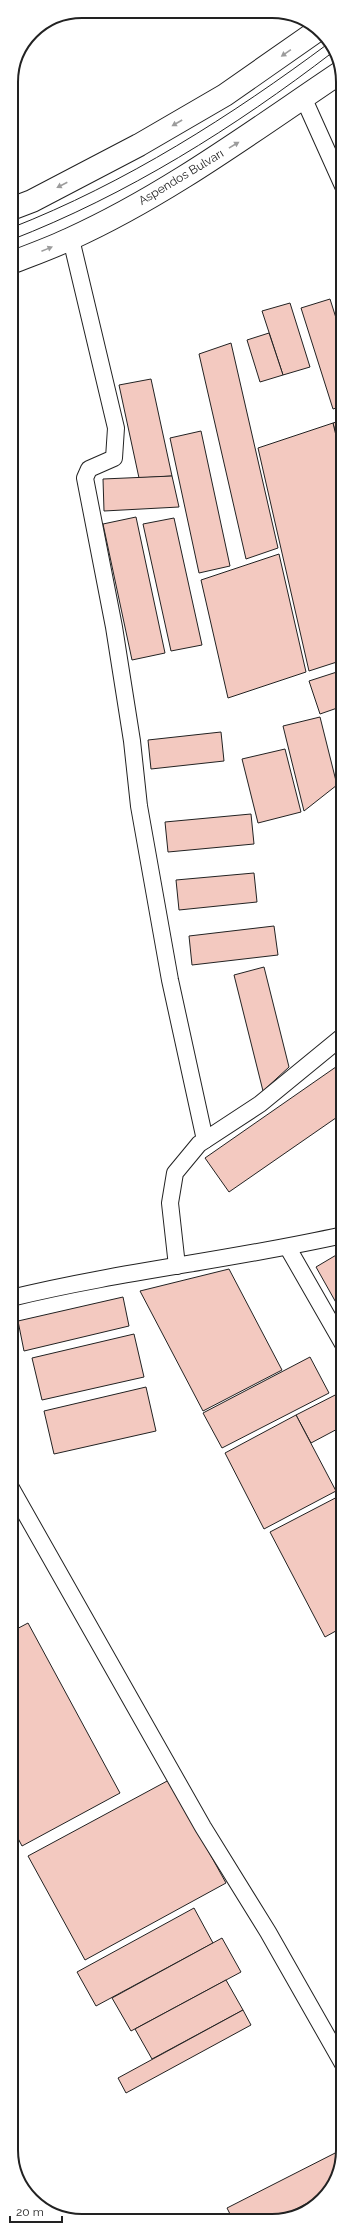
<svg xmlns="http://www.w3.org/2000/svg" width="354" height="2232" viewBox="0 0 354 2232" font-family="Raleway,sans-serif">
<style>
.building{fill:#f3c9c0;stroke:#222}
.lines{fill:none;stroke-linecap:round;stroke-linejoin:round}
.street-casing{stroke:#222;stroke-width:18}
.primary-casing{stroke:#222;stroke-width:24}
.street{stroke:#fff;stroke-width:16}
.primary{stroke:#fff;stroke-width:22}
.tram{stroke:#222;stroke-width:1}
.oneway{fill:#9c9c9c}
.labels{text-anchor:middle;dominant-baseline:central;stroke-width:3;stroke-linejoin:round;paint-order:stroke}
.street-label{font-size:12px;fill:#222;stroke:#fff}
.rim{fill:none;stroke:#222;stroke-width:2}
</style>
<rect width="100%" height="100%" fill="#fff"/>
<g class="building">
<polygon points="330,299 343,340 343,406 333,409 301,308"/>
<polygon points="290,303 310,367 283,375 262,311"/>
<polygon points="269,333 283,375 260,382 247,340"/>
<polygon points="231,343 278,548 246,559 199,354"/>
<polygon points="151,379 172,476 139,478 119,385"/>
<polygon points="343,420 343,465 333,423"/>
<polygon points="333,423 343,465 343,660 309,671 258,448"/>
<polygon points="201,431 230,566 199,573 170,438"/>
<polygon points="172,476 179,507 104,511 103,479"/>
<polygon points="136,517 165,653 132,660 103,524"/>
<polygon points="174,518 202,645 171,651 143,524"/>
<polygon points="279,554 306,672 228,698 201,580"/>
<polygon points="343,670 343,706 320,714 309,681"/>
<polygon points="320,717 337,785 304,811 283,726"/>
<polygon points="221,732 224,761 151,769 148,740"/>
<polygon points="285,749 301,812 258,823 242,759"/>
<polygon points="251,814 254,844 168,852 165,822"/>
<polygon points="254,873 257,902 179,910 176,880"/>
<polygon points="274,926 278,955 192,965 189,936"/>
<polygon points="264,967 289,1067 263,1091 234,975"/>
<polygon points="343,1062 343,1113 229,1192 205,1158"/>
<polygon points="343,1251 343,1315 316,1267"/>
<polygon points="229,1269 282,1370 203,1411 140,1291"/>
<polygon points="123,1297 129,1326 24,1351 18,1321"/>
<polygon points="134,1334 144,1377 42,1400 32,1358"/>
<polygon points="310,1357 329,1393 222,1448 203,1413"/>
<polygon points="146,1387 156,1431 54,1454 44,1411"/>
<polygon points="343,1391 343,1426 311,1443 296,1415"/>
<polygon points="296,1415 336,1491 264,1529 225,1453"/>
<polygon points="343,1494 343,1627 325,1637 270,1532"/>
<polygon points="28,1623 120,1793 22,1846 11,1825 11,1632"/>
<polygon points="343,1649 343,1661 338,1652"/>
<polygon points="169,1780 226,1883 85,1960 28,1856"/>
<polygon points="194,1908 213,1943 96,2006 77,1972"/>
<polygon points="222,1938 241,1972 131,2031 112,1998"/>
<polygon points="226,1980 243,2010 152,2059 135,2029"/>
<polygon points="243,2010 251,2025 126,2093 118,2078"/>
<polygon points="343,2149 327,2193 273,2221 233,2220 227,2208"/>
</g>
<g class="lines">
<g class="street-casing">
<g id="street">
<polyline points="303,97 343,186"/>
<polyline points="71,239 116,428 114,458 89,469 85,478 114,627 132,741 139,806 170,980 205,1140"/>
<polyline points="288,1248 343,1344"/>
<polyline points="177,1266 170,1203 175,1173 199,1144 260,1104 343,1036"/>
<path d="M 11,1298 C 121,1271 233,1260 343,1235"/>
<polyline points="11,1488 203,1827 268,1932 343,2064"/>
</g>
</g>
<g class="primary-casing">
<g id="primary">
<polyline points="11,209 32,201 139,145 225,95 318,30"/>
<path d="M 11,263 C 31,255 51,248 70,239 C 167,195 253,131 341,72"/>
</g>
</g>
<use href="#street" class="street"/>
<use href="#primary" class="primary"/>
<g class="tram">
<path d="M 11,228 C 126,183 231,116 329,43"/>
<path d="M 11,240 C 127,195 234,128 333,52"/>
</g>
</g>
<defs><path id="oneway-solid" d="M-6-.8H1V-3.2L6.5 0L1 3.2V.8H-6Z"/></defs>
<g class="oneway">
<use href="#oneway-solid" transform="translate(286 53) rotate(145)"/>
<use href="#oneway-solid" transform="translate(177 123) rotate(150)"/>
<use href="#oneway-solid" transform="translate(234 145) rotate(-31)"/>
<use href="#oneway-solid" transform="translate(62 185) rotate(153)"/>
<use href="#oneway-solid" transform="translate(47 249) rotate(-22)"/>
</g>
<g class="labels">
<g class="street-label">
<text transform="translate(181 177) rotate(-31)">Aspendos Bulvarı</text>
</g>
</g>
<path d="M0 0H354V2232H0ZM82 18H272A64 64 0 0 1 336 82V2150A64 64 0 0 1 272 2214H82A64 64 0 0 1 18 2150V82A64 64 0 0 1 82 18Z" fill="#fff" fill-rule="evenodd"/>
<path class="rim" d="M82 18H272A64 64 0 0 1 336 82V2150A64 64 0 0 1 272 2214H82A64 64 0 0 1 18 2150V82A64 64 0 0 1 82 18Z"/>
<path d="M10 2216v6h52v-6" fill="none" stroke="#222222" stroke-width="2"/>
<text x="16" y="2216" font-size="12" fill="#222222" stroke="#ffffff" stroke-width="3" paint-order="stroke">20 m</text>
</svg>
